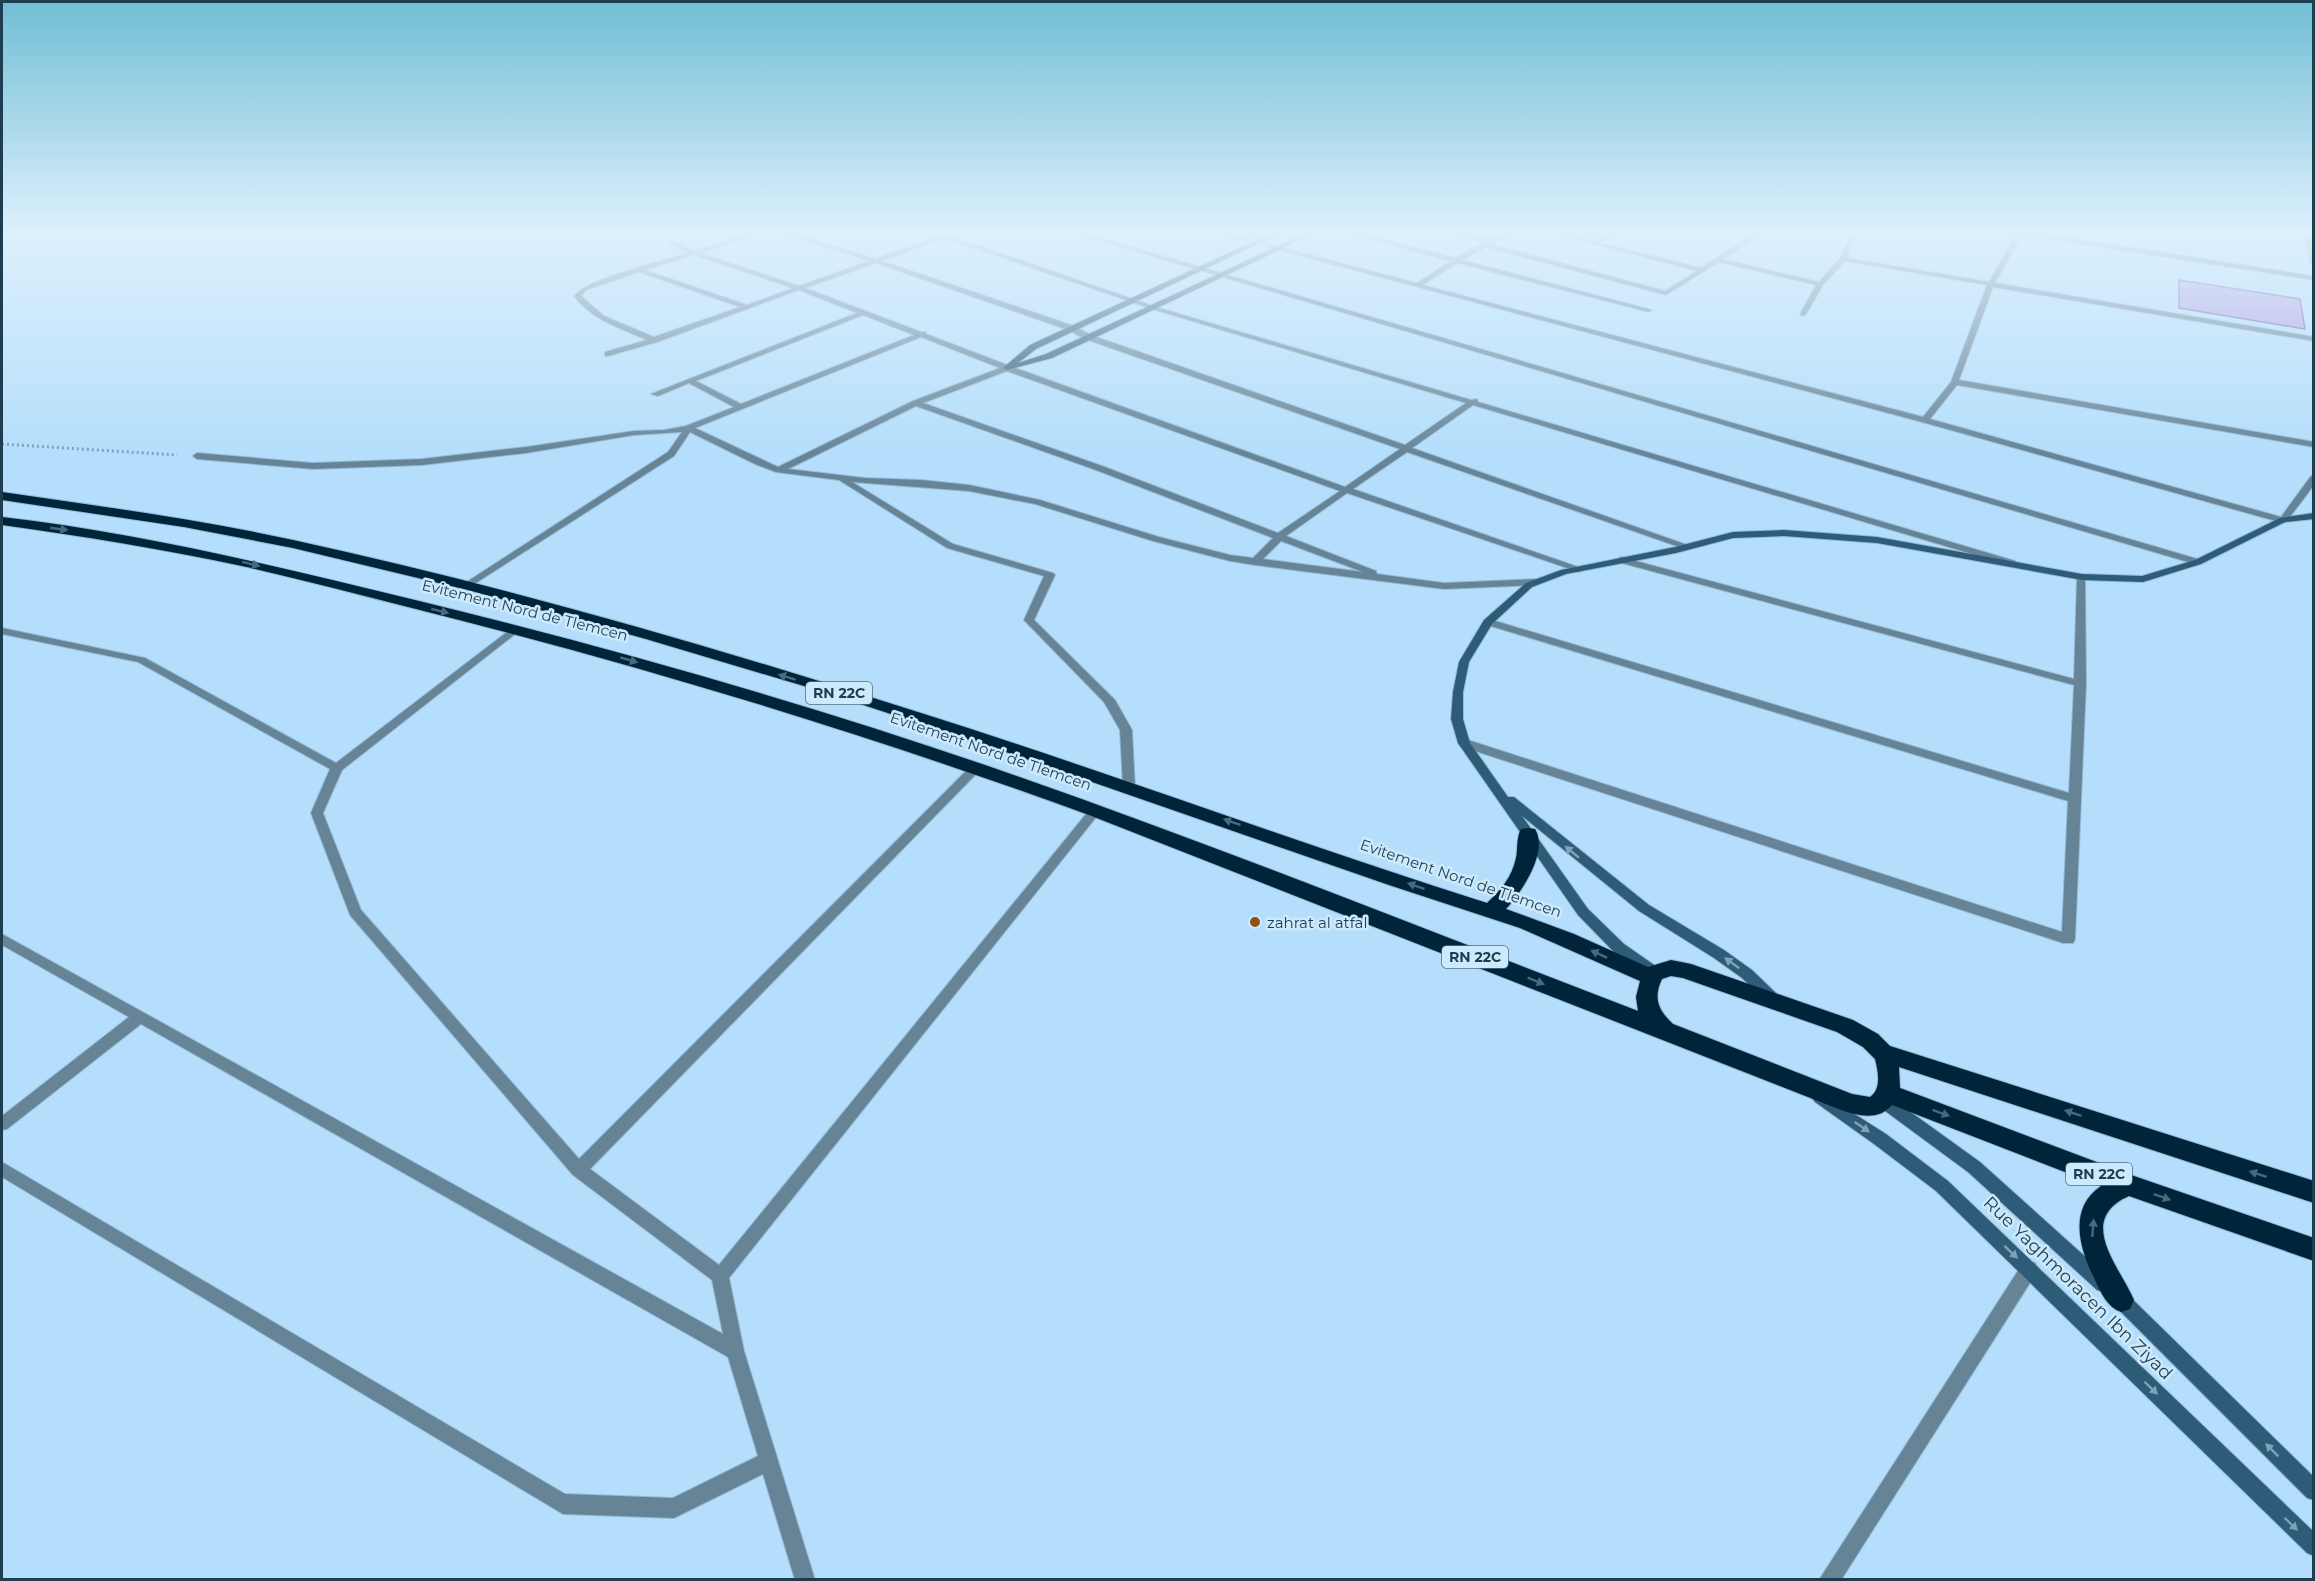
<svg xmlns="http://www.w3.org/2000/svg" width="2315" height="1581" viewBox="0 0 2315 1581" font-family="Montserrat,sans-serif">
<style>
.building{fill:#b19ce0;stroke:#7561a0;stroke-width:1.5}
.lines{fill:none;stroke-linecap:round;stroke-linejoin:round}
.street-casing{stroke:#93bbd5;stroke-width:2}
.secondary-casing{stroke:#93bbd5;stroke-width:2}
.highway-casing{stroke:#93bbd5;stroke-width:2}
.path-far1{stroke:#7ca2bc;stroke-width:2;stroke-dasharray:1.5 2;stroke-linecap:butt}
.path{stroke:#7ca2bc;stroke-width:3;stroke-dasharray:2 3;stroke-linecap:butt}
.street{fill:#678497;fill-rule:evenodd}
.secondary{fill:#2e5b77;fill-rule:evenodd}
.highway{fill:#00253b;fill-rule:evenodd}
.oneway{fill:#486a7f}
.oneway2{fill:#7ea2ba}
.poi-dot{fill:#8f5016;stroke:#cde9fc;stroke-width:2}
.labels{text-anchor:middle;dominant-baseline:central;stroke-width:5;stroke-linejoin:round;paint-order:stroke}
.shield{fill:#cde9fc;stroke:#527184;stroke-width:1.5}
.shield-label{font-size:14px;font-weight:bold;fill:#1e3d50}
.street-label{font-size:15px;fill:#1e3d50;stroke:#cde9fc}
.poi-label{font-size:15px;fill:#1e3d50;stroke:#cde9fc;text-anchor:start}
.near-street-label{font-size:18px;fill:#1e3d50;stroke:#cde9fc}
</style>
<rect width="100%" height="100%" fill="#b4defb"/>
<polygon class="building" points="2179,280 2300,299 2305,329 2179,308"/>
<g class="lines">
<g class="street-casing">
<g id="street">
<path d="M 751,232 L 762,232 L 700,253 L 799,286 L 869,261 L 779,232 L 790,232 L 875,259 L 938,236 L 929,232 L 939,232 L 1156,307 L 1471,400 L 1477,399 L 1478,402 L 2015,561 L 2017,563 L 2015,565 L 2009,565 L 1473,405 L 1412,448 L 1693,547 L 1691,549 L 1685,549 L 1407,452 L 1353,489 L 1584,569 L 1579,572 L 1576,571 L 1347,493 L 1286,536 L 1376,571 L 1377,574 L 1444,583 L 1537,579 L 1542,582 L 1537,585 L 1444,589 L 1255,565 L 1230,561 L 1153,541 L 1035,504 L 969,491 L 852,482 L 953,544 L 1053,573 L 1055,575 L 1034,620 L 1115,700 L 1132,730 L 1135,787 L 1129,791 L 1123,787 L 1120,730 L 1104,702 L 1024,620 L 1044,576 L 947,548 L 839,480 L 776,472 L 755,464 L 690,432 L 674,456 L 468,588 L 465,587 L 465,583 L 668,452 L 682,432 L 634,435 L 526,453 L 422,465 L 313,469 L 197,459 L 193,456 L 197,453 L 313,463 L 422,459 L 526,447 L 634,431 L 664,430 L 686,426 L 734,407 L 689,383 L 658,396 L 651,394 L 857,313 L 799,290 L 657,342 L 608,356 L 605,356 L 605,352 L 647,340 C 620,328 592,320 574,296 C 589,278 662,261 688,253 L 669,243 L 669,241 L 673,241 L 694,251 ZM 944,238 L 1152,309 L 1466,403 L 1405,445 L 1091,335 L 1074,326 L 882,261 ZM 694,255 L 793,288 L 747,305 L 645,270 ZM 876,263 L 1068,330 L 1085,339 L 1400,449 L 1345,487 L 1010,366 L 926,334 L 926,332 L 921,332 L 805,288 ZM 639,272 L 740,307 L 654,337 L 604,316 L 581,296 L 586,290 ZM 863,315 L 914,335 L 741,404 L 696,381 ZM 921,337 L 1000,368 L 913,401 L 778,467 L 695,428 ZM 1007,371 L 1340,491 L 1278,533 L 1102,466 L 923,403 ZM 916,406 L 1096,470 L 1273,538 L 1253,558 L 1230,555 L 1159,537 L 1040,500 L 969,485 L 921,480 L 865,478 L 788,469 ZM 1281,541 L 1363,572 L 1263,559 Z"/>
<polygon points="1070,232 1081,232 2201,560 2203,562 2201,564 2195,564"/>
<path d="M 1212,232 L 1224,232 L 1417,283 L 1451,261 L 1343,232 L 1355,232 L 1455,258 L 1485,242 L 1449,232 L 1461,232 L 1490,240 L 1504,232 L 1512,232 L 1491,244 L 1665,291 L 1697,271 L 1548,232 L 1560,232 L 1594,241 L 1611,232 L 1619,232 L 1601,243 L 1701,268 L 1757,232 L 1765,232 L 1723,259 L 1819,282 L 1840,258 L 1852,232 L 1858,232 L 1847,258 L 1989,282 L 2016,234 L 2013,232 L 2031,232 L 2314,276 L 2314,280 L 2022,235 L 1995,283 L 2314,337 L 2314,341 L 1993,287 L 1959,380 L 2314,442 L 2314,447 L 1957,385 L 1930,419 L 2281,517 L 2311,476 L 2314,476 L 2314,485 L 2286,522 L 2283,523 L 1922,422 ZM 1486,247 L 1666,295 L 1719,262 L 1816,285 L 1800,314 L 1803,316 L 1806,314 L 1823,285 L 1845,261 L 1987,285 L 1951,382 L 1923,417 L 1423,285 L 1457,263 L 1649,312 L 1652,310 L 1462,260 Z"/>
<polygon points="2302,232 2308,232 2314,250 2314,265 2311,263"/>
<polygon points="1621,557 2074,679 2077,577 2082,574 2085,575 2086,684 2075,939 2073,943 2063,943 1460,746 1458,743 1460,740 1468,740 2062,932 2068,801 1484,624 1483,622 1488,619 1492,620 2069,793 2074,685 1618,562 1616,560"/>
<polygon points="515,626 519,627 520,629 519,631 342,770 323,813 361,910 579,1159 972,765 976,764 982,768 590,1169 719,1265 1091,808 1099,808 1101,811 729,1278 744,1351 815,1580 795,1580 763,1474 674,1518 563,1514 2,1177 2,1162 565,1494 673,1498 758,1456 728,1357 141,1024 7,1129 2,1130 2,1116 129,1017 2,945 2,934 723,1334 712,1280 573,1175 350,915 311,813 330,769 138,662 2,634 2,628 145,658 336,763"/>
<polygon points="2029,1261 2035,1263 2038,1269 2035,1275 1841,1580 1819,1580 2023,1263"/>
</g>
</g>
<g class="secondary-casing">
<g id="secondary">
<polygon points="1274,232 1283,232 1036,349 1018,363 1046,354 1308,232 1317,232 1052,358 1007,370 1003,368 1030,345"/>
<polygon points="2314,513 2314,519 2285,522 2201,564 2143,582 2082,580 1877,543 1784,536 1733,538 1676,553 1566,574 1532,587 1492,624 1469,662 1463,692 1463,719 1470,743 1508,797 1514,797 1649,905 1724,950 1752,970 1778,995 1780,999 1778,1003 1773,1005 1768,1003 1742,978 1714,958 1639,911 1522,816 1588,909 1624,944 1660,969 1662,973 1660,977 1655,978 1650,977 1614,952 1578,915 1458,743 1451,719 1453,692 1459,662 1484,620 1526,583 1561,570 1675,547 1733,532 1784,530 1877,537 2082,574 2142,576 2195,560 2280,518"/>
<polygon points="1820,1092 1886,1134 1948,1181 2314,1532 2314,1556 2307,1553 1936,1191 1874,1144 1815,1102 1812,1098 1815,1094"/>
<polygon points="1882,1094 1887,1095 1980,1162 2109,1278 2112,1284 2109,1290 2103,1292 2097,1290 1968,1172 1877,1105 1874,1100 1877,1095"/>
<polygon points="2118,1289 2124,1291 2314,1477 2314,1500 2307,1498 2112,1303 2109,1297 2112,1291"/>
</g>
</g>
<g class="highway-casing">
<path id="highway" d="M 2,492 C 99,506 197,519 293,540 C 505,586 714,647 921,713 C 1111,773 1297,843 1487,903 C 1501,890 1512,877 1516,858 C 1518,849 1516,838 1521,829 L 1528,828 L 1535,829 C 1549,852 1521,893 1506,909 L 1574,934 L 1648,967 L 1671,960 L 1691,964 L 1853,1020 L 1878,1034 L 1890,1046 L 2314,1181 L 2314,1203 L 1899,1067 L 1900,1088 L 2131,1175 L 2314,1238 L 2314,1261 L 2129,1196 C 2075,1220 2120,1267 2134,1300 L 2130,1309 L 2121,1312 C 2107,1307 2101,1293 2095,1280 C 2080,1250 2067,1209 2101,1186 L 1892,1105 C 1878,1121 1859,1116 1841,1110 L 1089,815 C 867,734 641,665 412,608 C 356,594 299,579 242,566 C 162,549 82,536 2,525 L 2,517 C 142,533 278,567 415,600 C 607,647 798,701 985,765 C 1205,841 1421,928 1638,1011 L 1636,997 L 1640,981 L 1520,928 L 1389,885 L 1000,750 L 824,692 L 646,639 L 468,590 L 293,548 L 184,527 L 2,500 ZM 1671,976 L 1683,978 L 1837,1032 L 1863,1047 L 1875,1059 C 1878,1071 1882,1089 1870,1097 L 1852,1094 L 1673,1024 C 1658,1010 1653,998 1662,979 Z"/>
</g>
<polyline class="path-far1" points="2,238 24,232"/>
<polyline class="path" points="2,444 177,455"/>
<use href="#street" class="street"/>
<use href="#secondary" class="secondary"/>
<use href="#highway" class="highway"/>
</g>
<defs><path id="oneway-solid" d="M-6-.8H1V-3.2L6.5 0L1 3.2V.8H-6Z" transform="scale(1.5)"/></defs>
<g class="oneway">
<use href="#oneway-solid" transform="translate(59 529) rotate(8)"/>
<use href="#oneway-solid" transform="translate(251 564) rotate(14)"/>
<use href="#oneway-solid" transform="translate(440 611) rotate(14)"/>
<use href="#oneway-solid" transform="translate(629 660) rotate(16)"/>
<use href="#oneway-solid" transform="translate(787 677) rotate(-163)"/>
<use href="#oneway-solid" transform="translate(1232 822) rotate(-161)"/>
<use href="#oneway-solid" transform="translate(1416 886) rotate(-161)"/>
<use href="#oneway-solid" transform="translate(1599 954) rotate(-155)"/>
<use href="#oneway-solid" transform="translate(1536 981) rotate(22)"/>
<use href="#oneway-solid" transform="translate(1941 1113) rotate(20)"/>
<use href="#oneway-solid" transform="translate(2073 1113) rotate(-162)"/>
<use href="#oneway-solid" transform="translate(2258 1174) rotate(-162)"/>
<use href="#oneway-solid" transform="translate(2162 1197) rotate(19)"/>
<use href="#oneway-solid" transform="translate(2093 1228) rotate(-85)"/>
</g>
<g class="oneway2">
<use href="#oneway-solid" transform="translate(1572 852) rotate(-140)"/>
<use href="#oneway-solid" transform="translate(1732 963) rotate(-144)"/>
<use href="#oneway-solid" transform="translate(1862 1127) rotate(34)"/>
<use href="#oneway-solid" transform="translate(2011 1252) rotate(43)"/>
<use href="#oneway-solid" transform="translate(2151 1388) rotate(44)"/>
<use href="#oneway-solid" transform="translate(2272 1450) rotate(-135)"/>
<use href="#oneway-solid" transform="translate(2291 1524) rotate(44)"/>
</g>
<linearGradient id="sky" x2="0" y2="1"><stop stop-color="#71bed4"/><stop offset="0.51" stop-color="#ddf0fd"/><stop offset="1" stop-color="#ddf0fd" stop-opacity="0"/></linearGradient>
<rect width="2315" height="454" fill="url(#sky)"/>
<circle class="poi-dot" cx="1255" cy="922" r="6"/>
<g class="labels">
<g class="shield">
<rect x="806" y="682" width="66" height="22" rx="4.5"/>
<rect x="1442" y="946" width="66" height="22" rx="4.5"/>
<rect x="2066" y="1163" width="66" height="22" rx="4.5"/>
</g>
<g class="shield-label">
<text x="839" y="693">RN 22C</text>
<text x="1475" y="957">RN 22C</text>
<text x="2099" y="1174">RN 22C</text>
</g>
<g class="street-label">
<text transform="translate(525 610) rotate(14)">Evitement Nord de Tlemcen</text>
<text transform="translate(991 751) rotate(19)">Evitement Nord de Tlemcen</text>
<text transform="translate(1461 878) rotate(19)">Evitement Nord de Tlemcen</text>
</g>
<g class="poi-label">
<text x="1267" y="922">zahrat al atfal</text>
</g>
<g class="near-street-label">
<text transform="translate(2078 1288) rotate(44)">Rue Yaghmoracen Ibn Ziyad</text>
</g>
</g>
<rect width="2315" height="1581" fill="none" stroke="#1e3d50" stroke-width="6"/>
</svg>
